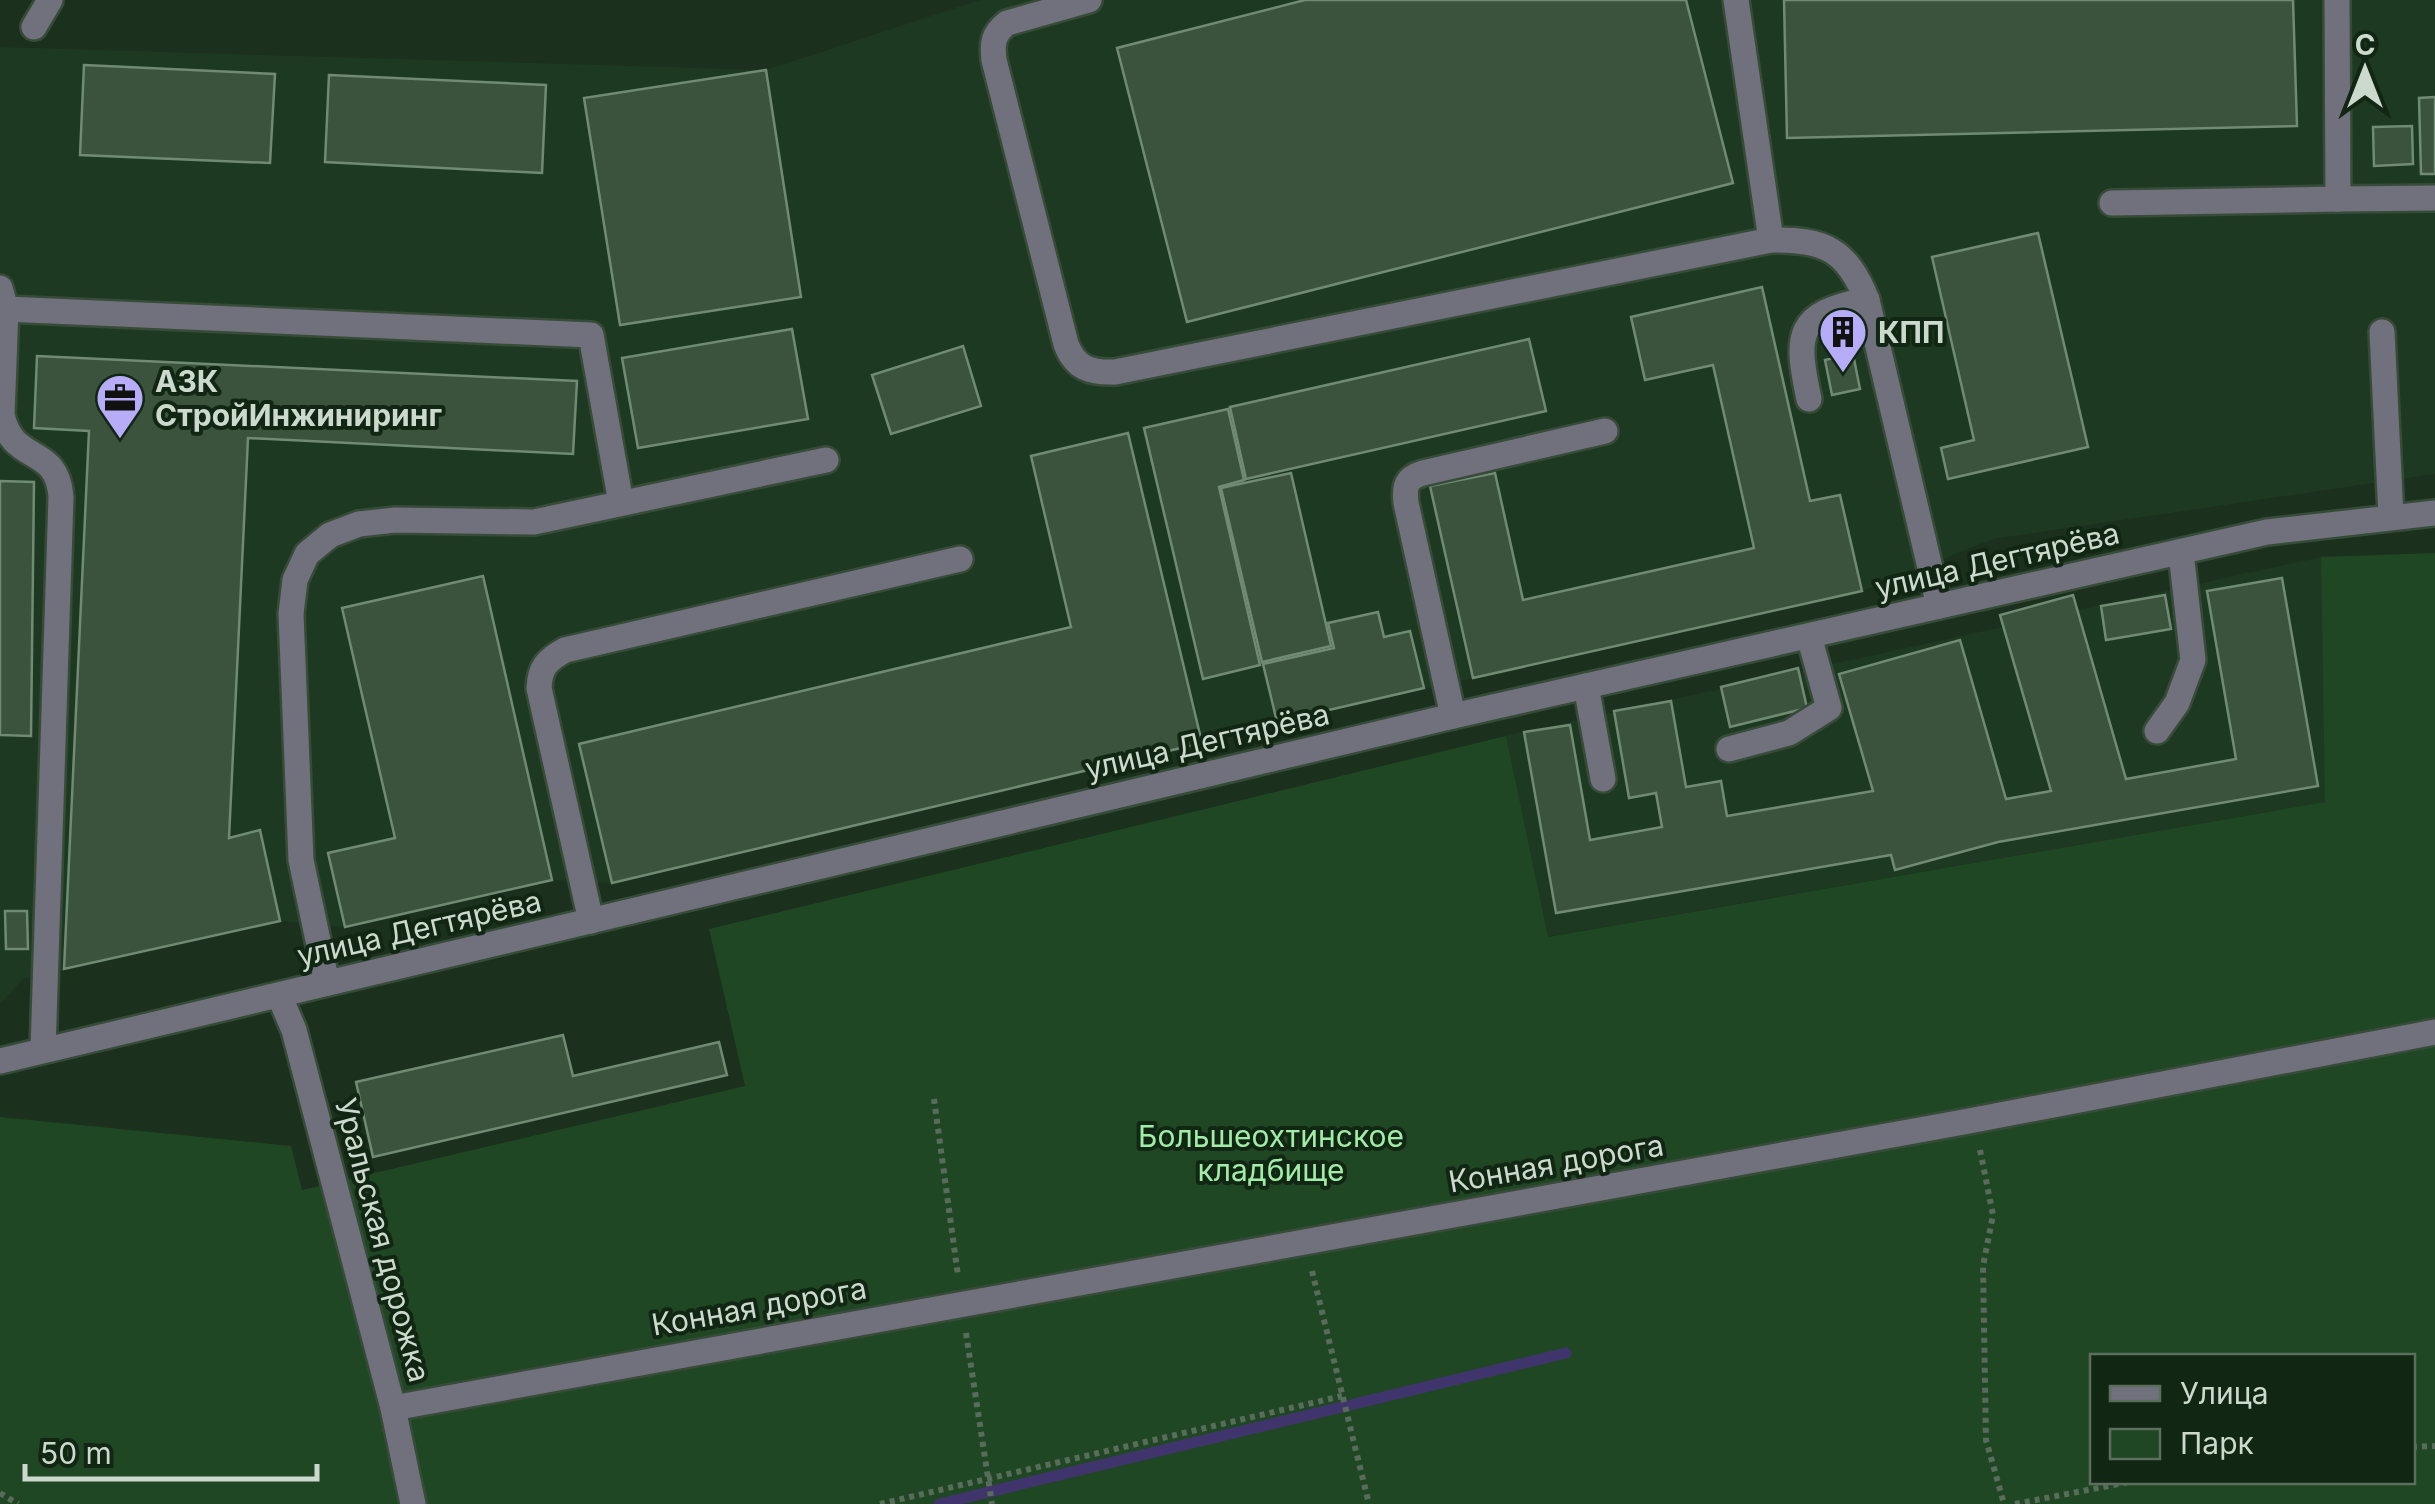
<svg xmlns="http://www.w3.org/2000/svg" width="2435" height="1504" viewBox="0 0 2435 1504" font-family="Inter,sans-serif">
<style>
.built{fill:#1e3921}
.green{fill:#204724;fill-rule:evenodd}
.lines{fill:none;stroke-linecap:round;stroke-linejoin:round}
.stream{stroke:#3f356c;stroke-width:11}
.building{fill:#3b523d;stroke:#718a73;stroke-width:2.5}
.minor-casing{stroke:#374b39;stroke-width:30}
.path{stroke:#596c5b;stroke-width:6;stroke-dasharray:5 5;stroke-linecap:butt}
.minor{stroke:#71707d;stroke-width:25}
.labels{text-anchor:middle;dominant-baseline:central;stroke-width:8;stroke-linejoin:round;paint-order:stroke}
.poi-label{font-size:30px;font-weight:bold;fill:#ccdacd;stroke:#112613;text-anchor:start}
.street-label{font-size:30px;fill:#ccdacd;stroke:#112613}
.park-label{font-size:30px;fill:#a1eda7;stroke:#112613}
</style>
<rect width="100%" height="100%" fill="#1b301d"/>
<g class="built">
<polygon points="980,0 2435,0 2435,474 1993,539 1862,591 1277,722 1202,743 612,883 552,880 345,927 280,921 23,979 0,1004 0,47 766,70"/>
<polygon points="2321,557 2326,802 1547,937 1506,736"/>
</g>
<path class="green" d="M 2435,553 L 2435,1504 L 0,1504 L 0,1117 L 291,1146 L 302,1190 L 745,1086 L 709,929 L 1506,736 L 1548,937 L 2325,802 L 2321,557 ZM 2092,1356 L 2412,1356 L 2412,1482 L 2092,1482 Z"/>
<g class="lines">
<polyline class="stream" points="939,1504 1566,1353"/>
</g>
<g class="building">
<polygon points="1305,0 1686,0 1733,183 1187,322 1117,48"/>
<polygon points="1784,0 2293,0 2297,126 1787,138"/>
<polygon points="84,65 275,74 270,163 80,155"/>
<polygon points="766,70 801,297 620,325 584,98"/>
<polygon points="329,75 546,85 542,173 325,162"/>
<polygon points="2435,97 2435,174 2421,174 2419,98"/>
<polygon points="2412,126 2413,164 2374,166 2373,127"/>
<polygon points="2038,233 2088,447 1948,479 1941,448 1974,440 1932,257"/>
<polygon points="1762,287 1810,501 1840,495 1862,591 1473,678 1430,486 1495,473 1523,600 1754,548 1713,365 1645,380 1631,317"/>
<polygon points="792,329 808,419 638,448 622,358"/>
<polygon points="1529,339 1546,411 1246,479 1230,407"/>
<polygon points="963,346 981,406 891,434 872,375"/>
<polygon points="1853,354 1860,389 1832,395 1825,360"/>
<polygon points="37,356 577,381 573,454 248,438 229,838 260,830 280,921 64,969 89,431 34,428"/>
<polygon points="1228,409 1244,480 1219,487 1260,665 1203,679 1144,428"/>
<polygon points="1128,433 1202,743 612,883 579,744 1071,627 1031,456"/>
<polygon points="1291,473 1331,646 1262,662 1221,488"/>
<polygon points="0,481 34,482 31,736 0,735"/>
<polygon points="483,576 552,880 345,927 328,853 395,838 342,608"/>
<polygon points="2282,578 2318,786 1998,842 1895,870 1891,855 1556,913 1524,732 1570,725 1590,840 1662,827 1656,793 1629,798 1614,711 1671,701 1686,787 1721,781 1727,816 1873,791 1839,674 1960,640 2006,799 2051,791 2000,615 2073,595 2126,779 2236,759 2207,591"/>
<polygon points="2165,595 2171,629 2106,640 2101,606"/>
<polygon points="1378,612 1384,637 1410,631 1424,688 1277,722 1263,664 1334,648 1328,623"/>
<polygon points="1798,668 1807,708 1730,727 1721,687"/>
<polygon points="5,911 27,911 28,949 6,949"/>
<polygon points="563,1035 573,1076 719,1042 727,1075 373,1157 356,1082"/>
</g>
<g class="lines">
<g class="minor-casing">
<g id="minor">
<path d="M 1089,0 L 1007,23 C 993,34 992,43 994,60 L 1066,344 C 1075,368 1090,373 1115,372 L 1771,240 C 1825,239 1847,250 1867,300"/>
<polyline points="1736,0 1771,240"/>
<polyline points="2337,0 2338,199 2435,198"/>
<polyline points="34,27 50,0"/>
<polyline points="2112,203 2338,199"/>
<path d="M 0,288 L 6,309 L 2,415 C 13,466 57,443 61,497 L 43,1050"/>
<polyline points="6,309 591,335 621,503"/>
<polyline points="2382,332 2391,516"/>
<path d="M 1809,399 C 1795,334 1796,313 1867,300 L 1939,606"/>
<polyline points="1586,686 1603,779"/>
<path d="M 1453,716 L 1406,503 C 1404,486 1406,478 1423,473 L 1605,431"/>
<polyline points="2157,731 2177,703 2193,660 2181,552"/>
<polyline points="1729,749 1789,733 1829,708 1809,636"/>
<path d="M 591,921 L 539,688 C 540,667 547,660 565,650 L 960,559"/>
<polyline points="327,983 301,860 291,614 295,580 307,554 330,535 359,524 395,520 534,522 826,460"/>
<polyline points="279,995 294,1030 393,1408 413,1504"/>
<polyline points="0,1061 1453,716 2267,532 2435,513"/>
<polyline points="393,1408 1969,1121 2435,1032"/>
</g>
</g>
<g class="path">
<polyline points="934,1099 958,1276"/>
<polyline points="1980,1150 1993,1215 1983,1266 1986,1440 2004,1504"/>
<polyline points="1312,1271 1369,1504"/>
<polyline points="966,1333 992,1504"/>
<polyline points="2412,1447 2435,1446"/>
<polyline points="0,1493 18,1504"/>
<polyline points="880,1504 1342,1396"/>
<polyline points="2015,1504 2129,1482"/>
</g>
<use href="#minor" class="minor"/>
</g>
<defs>
<g id="building-pin" transform="scale(2.5)"><path d="M0 17L-7.5 6A9.5 9.5 0 1 1 7.5 6Z" fill="#b6acf8" stroke="#112613"/><path d="M-4-6H4V6H1V3H-1V6H-4ZM-2.5-4.3h1.7v1.8h-1.7ZM.8-4.3h1.7v1.8H.8ZM-2.5-1h1.7V.8h-1.7ZM.8-1h1.7V.8H.8Z" fill="#111"/></g>
<g id="office-pin" transform="scale(2.5)"><path d="M0 17L-7.5 6A9.5 9.5 0 1 1 7.5 6Z" fill="#b6acf8" stroke="#112613"/><path d="M-6-3h4V-5.5h4V-3h4V5H-6ZM-1-4.5V-3h2v-1.5ZM-6 0V1H6V0Z" fill="#111"/></g>
</defs>
<g fill-rule="evenodd">
<use href="#building-pin" x="1843" y="332"/>
<use href="#office-pin" x="120" y="398"/>
</g>
<g class="labels">
<g class="poi-label">
<text x="1878" y="332">КПП</text>
<text x="155" y="381">АЗК<tspan x="155" dy="34">СтройИнжиниринг</tspan></text>
</g>
<g class="street-label">
<text transform="translate(1997 560) rotate(-13)">улица Дегтярёва</text>
<text transform="translate(1207 741) rotate(-13)">улица Дегтярёва</text>
<text transform="translate(419 928) rotate(-13)">улица Дегтярёва</text>
<text transform="translate(1556 1163) rotate(-10)">Конная дорога</text>
<text transform="translate(383 1240) rotate(75)">Уральская дорожка</text>
<text transform="translate(759 1306) rotate(-10)">Конная дорога</text>
</g>
<g class="park-label">
<text x="1271" y="1136">Большеохтинское<tspan x="1271" dy="34">кладбище</tspan></text>
</g>
</g>
<rect x="2090" y="1354" width="325" height="130" fill="#112613" stroke="#5c6e5d" stroke-width="2.5"/>
<rect x="2110" y="1386" width="50" height="15" fill="#71707d" stroke="#5c6e5d" stroke-width="2.5"/>
<text x="2180" y="1404" font-size="30" fill="#ccdacd">Улица</text>
<rect x="2110" y="1429" width="50" height="30" fill="#204724" stroke="#5c6e5d" stroke-width="2.5"/>
<text x="2180" y="1454" font-size="30" fill="#ccdacd">Парк</text>
<g transform="translate(2365 70)" stroke="#112613" stroke-width="8" paint-order="stroke">
<path d="M0-8L18 38L0 25L-18 38Z" fill="#ccdacd"/>
<text y="-15" font-size="28" font-weight="bold" text-anchor="middle" fill="#ccdacd">С</text>
</g>
<path d="M25 1464v15h292v-15" fill="none" stroke="#ccdacd" stroke-width="5"/>
<text x="40" y="1464" font-size="30" fill="#ccdacd" stroke="#112613" stroke-width="8" paint-order="stroke">50 m</text>
</svg>
